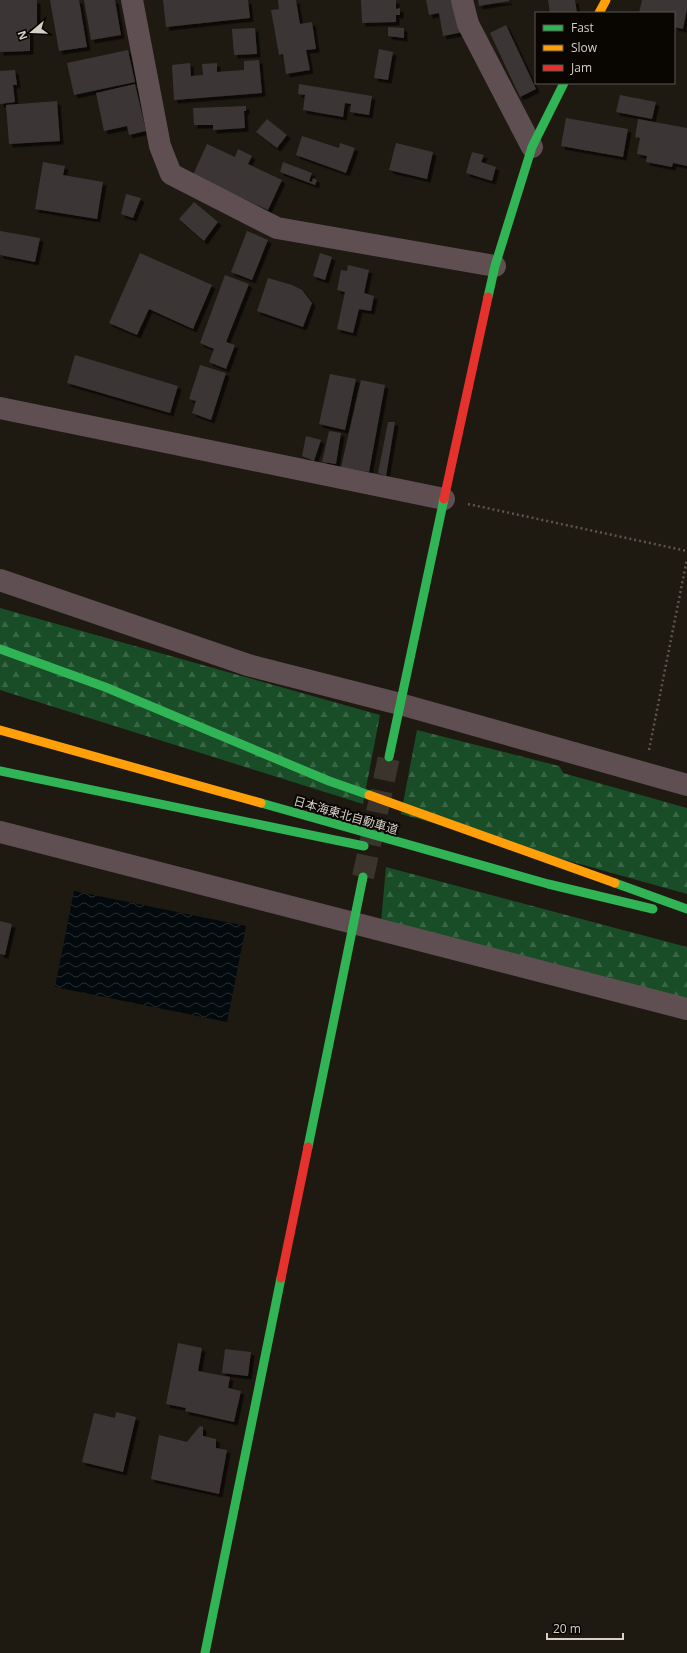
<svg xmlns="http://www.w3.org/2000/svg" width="687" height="1653" viewBox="0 0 687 1653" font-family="'Open Sans','Noto Sans JP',sans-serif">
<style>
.forest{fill:url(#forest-firs)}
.water{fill:url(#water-waves)}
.building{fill:#3a3634;filter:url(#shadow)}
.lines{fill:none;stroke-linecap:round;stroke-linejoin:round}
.secondary-tunnel{stroke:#3a342c;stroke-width:22;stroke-dasharray:22 11;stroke-linecap:butt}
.path{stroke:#5f5453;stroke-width:2.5;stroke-dasharray:2 3;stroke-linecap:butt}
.street{stroke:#5f4f52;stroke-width:22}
.fast{stroke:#30b455;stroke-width:9}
.slow{stroke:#ff9f0a;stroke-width:9}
.jam{stroke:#e5322d;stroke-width:9}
.labels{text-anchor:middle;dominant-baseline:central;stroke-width:4;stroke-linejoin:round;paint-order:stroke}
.street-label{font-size:12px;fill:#d7d0c7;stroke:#090602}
</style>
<defs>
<pattern id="forest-firs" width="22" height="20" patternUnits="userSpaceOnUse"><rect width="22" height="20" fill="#184d27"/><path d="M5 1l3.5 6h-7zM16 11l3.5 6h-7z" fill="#396645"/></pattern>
<pattern id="water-waves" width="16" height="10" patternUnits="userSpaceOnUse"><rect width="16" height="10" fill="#030a0e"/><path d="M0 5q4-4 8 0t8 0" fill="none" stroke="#272d30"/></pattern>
<filter id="shadow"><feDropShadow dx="3.5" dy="3.5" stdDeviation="0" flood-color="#0009"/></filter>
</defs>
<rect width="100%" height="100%" fill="#1e1911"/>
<g class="forest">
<polygon points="0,608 380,715 363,804 0,690"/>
<polygon points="417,730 559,766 563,773 687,808 687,894 401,814"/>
<polygon points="386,867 687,947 687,1002 381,922"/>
</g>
<polygon class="water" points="74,891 246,926 227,1022 55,987"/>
<g class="building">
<polygon points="0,0 37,0 37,29 30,29 30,51 0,52"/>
<polygon points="50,0 79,0 87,47 59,51"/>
<polygon points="84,0 115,0 121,35 91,40"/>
<polygon points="163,0 248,0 250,18 166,27"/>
<polygon points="278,0 296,0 300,24 312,22 316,49 306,50 310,70 286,74 283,54 279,55 271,10 279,9"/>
<polygon points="361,0 396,0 396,9 400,8 400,15 396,15 396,22 362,23"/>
<polygon points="426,0 457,0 463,32 443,36 439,13 429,15"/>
<polygon points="478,0 509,0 509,1 479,6"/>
<polygon points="548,0 575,0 577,13 550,13"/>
<polygon points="642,0 687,0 687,9 683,29 674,27 674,13 639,13"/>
<polygon points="506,25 536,89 520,97 490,33"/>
<polygon points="388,27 404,28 404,38 388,36"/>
<polygon points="255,28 257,54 234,55 232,29"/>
<polygon points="379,49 393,52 388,80 374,78"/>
<polygon points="128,50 135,82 74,95 67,63"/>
<polygon points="259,60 262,93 174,100 172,65 190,63 191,76 203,75 202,64 217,63 217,72 244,70 244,61"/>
<polygon points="15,70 17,85 13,85 15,102 0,104 0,71"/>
<polygon points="135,84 146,131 129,135 127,126 104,131 96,93"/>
<polygon points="299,84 372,96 369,115 350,112 351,104 345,103 343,117 303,110 305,95 298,94"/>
<polygon points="620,95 656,102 652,119 616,112"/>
<polygon points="57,101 60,141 9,144 6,105"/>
<polygon points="246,106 246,111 244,111 245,128 213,130 213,125 194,125 193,108"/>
<polygon points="566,118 628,129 623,157 561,146"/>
<polygon points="267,119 287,135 277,148 256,132"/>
<polygon points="638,119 687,128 687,166 673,163 672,167 646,162 647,156 637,154 640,138 635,137"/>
<polygon points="302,136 339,148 340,143 355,148 346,173 296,155"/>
<polygon points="396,143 433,152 427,179 389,170"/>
<polygon points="207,144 235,157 238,149 252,156 248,164 282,180 268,210 193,175"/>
<polygon points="472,152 484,155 481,162 496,167 492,181 466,173"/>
<polygon points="43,162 65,166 63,175 103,182 97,219 35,209"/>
<polygon points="283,162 312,173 309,181 312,182 313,178 317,180 315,185 280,172"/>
<polygon points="126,194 141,198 133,218 121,214"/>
<polygon points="194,202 218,222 204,241 179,219"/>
<polygon points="0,231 40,238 35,262 0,255"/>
<polygon points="247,231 268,240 252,280 231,272"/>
<polygon points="140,253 212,285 193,329 149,309 137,335 109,323"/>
<polygon points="320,253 332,257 325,280 313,276"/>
<polygon points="348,265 369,270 364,293 374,296 371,311 359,309 353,333 337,329 345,292 337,290 341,270 347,271"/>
<polygon points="225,275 249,284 226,342 235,345 226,369 209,362 214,349 200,343"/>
<polygon points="268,278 292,285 302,290 312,303 303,327 257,311"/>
<polygon points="75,355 178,386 170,413 67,383"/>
<polygon points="200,365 226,373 211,420 192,413 196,401 189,399"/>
<polygon points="330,374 356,379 345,430 319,424"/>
<polygon points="361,380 385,385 369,472 341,467"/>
<polygon points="388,422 395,422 386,476 378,473"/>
<polygon points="329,431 341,433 336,464 322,462"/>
<polygon points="306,436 321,440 314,461 302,456"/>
<polygon points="0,921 12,924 5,955 0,954"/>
<polygon points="178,1343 202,1348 198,1371 230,1377 228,1388 241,1391 234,1422 185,1411 186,1408 166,1404"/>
<polygon points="225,1349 251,1352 248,1376 222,1373"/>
<polygon points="116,1412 136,1417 123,1472 82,1462 94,1413 115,1418"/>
<polygon points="200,1426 203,1427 203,1436 216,1439 216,1448 227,1450 219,1494 151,1479 159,1435 187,1442"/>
</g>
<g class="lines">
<polyline class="secondary-tunnel" points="363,877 389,757"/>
<g class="path">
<polyline points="468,504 687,551"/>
<polyline points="649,750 687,559"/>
</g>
<g class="street">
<polyline points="132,0 160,146 171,174 277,228 495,266"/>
<polyline points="462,0 468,24 532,147"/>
<polyline points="0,408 444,499"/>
<polyline points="0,580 248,665 400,704 687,785"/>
<polyline points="0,832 687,1009"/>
</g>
<g class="fast">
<polyline points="488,297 495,266 532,147 564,83"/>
<polyline points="0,649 105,687 329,781 369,795"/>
<polyline points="389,757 444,499"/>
<polyline points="0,771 364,846"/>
<polyline points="261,803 548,884 653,909"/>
<polyline points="615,883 687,909"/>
<polyline points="308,1147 363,877"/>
<polyline points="205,1653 281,1278"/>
</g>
<g class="slow">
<polyline points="599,13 606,0"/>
<polyline points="0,730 261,803"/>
<polyline points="369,795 615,883"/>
</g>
<g class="jam">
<polyline points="444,499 488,297"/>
<polyline points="281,1278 308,1147"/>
</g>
</g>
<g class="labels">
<g class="street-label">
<text transform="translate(346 815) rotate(16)">日本海東北自動車道</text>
</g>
</g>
<rect x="535" y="12" width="140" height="72" fill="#090602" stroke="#5b5751"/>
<rect x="543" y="25" width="20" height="6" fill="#30b455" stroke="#5b5751"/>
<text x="571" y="32" font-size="12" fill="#d7d0c7">Fast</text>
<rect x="543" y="45" width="20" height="6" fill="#ff9f0a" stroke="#5b5751"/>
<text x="571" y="52" font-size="12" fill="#d7d0c7">Slow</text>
<rect x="543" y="65" width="20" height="6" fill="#e5322d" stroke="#5b5751"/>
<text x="571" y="72" font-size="12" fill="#d7d0c7">Jam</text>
<g transform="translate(32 32) rotate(251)" stroke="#090602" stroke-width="3" paint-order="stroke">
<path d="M0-3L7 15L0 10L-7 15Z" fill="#d7d0c7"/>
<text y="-6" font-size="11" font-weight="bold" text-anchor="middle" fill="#d7d0c7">N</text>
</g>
<path d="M547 1633v6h76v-6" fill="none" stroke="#d7d0c7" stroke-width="2"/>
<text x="553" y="1633" font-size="12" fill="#d7d0c7" stroke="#090602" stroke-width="3" paint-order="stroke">20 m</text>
</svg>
